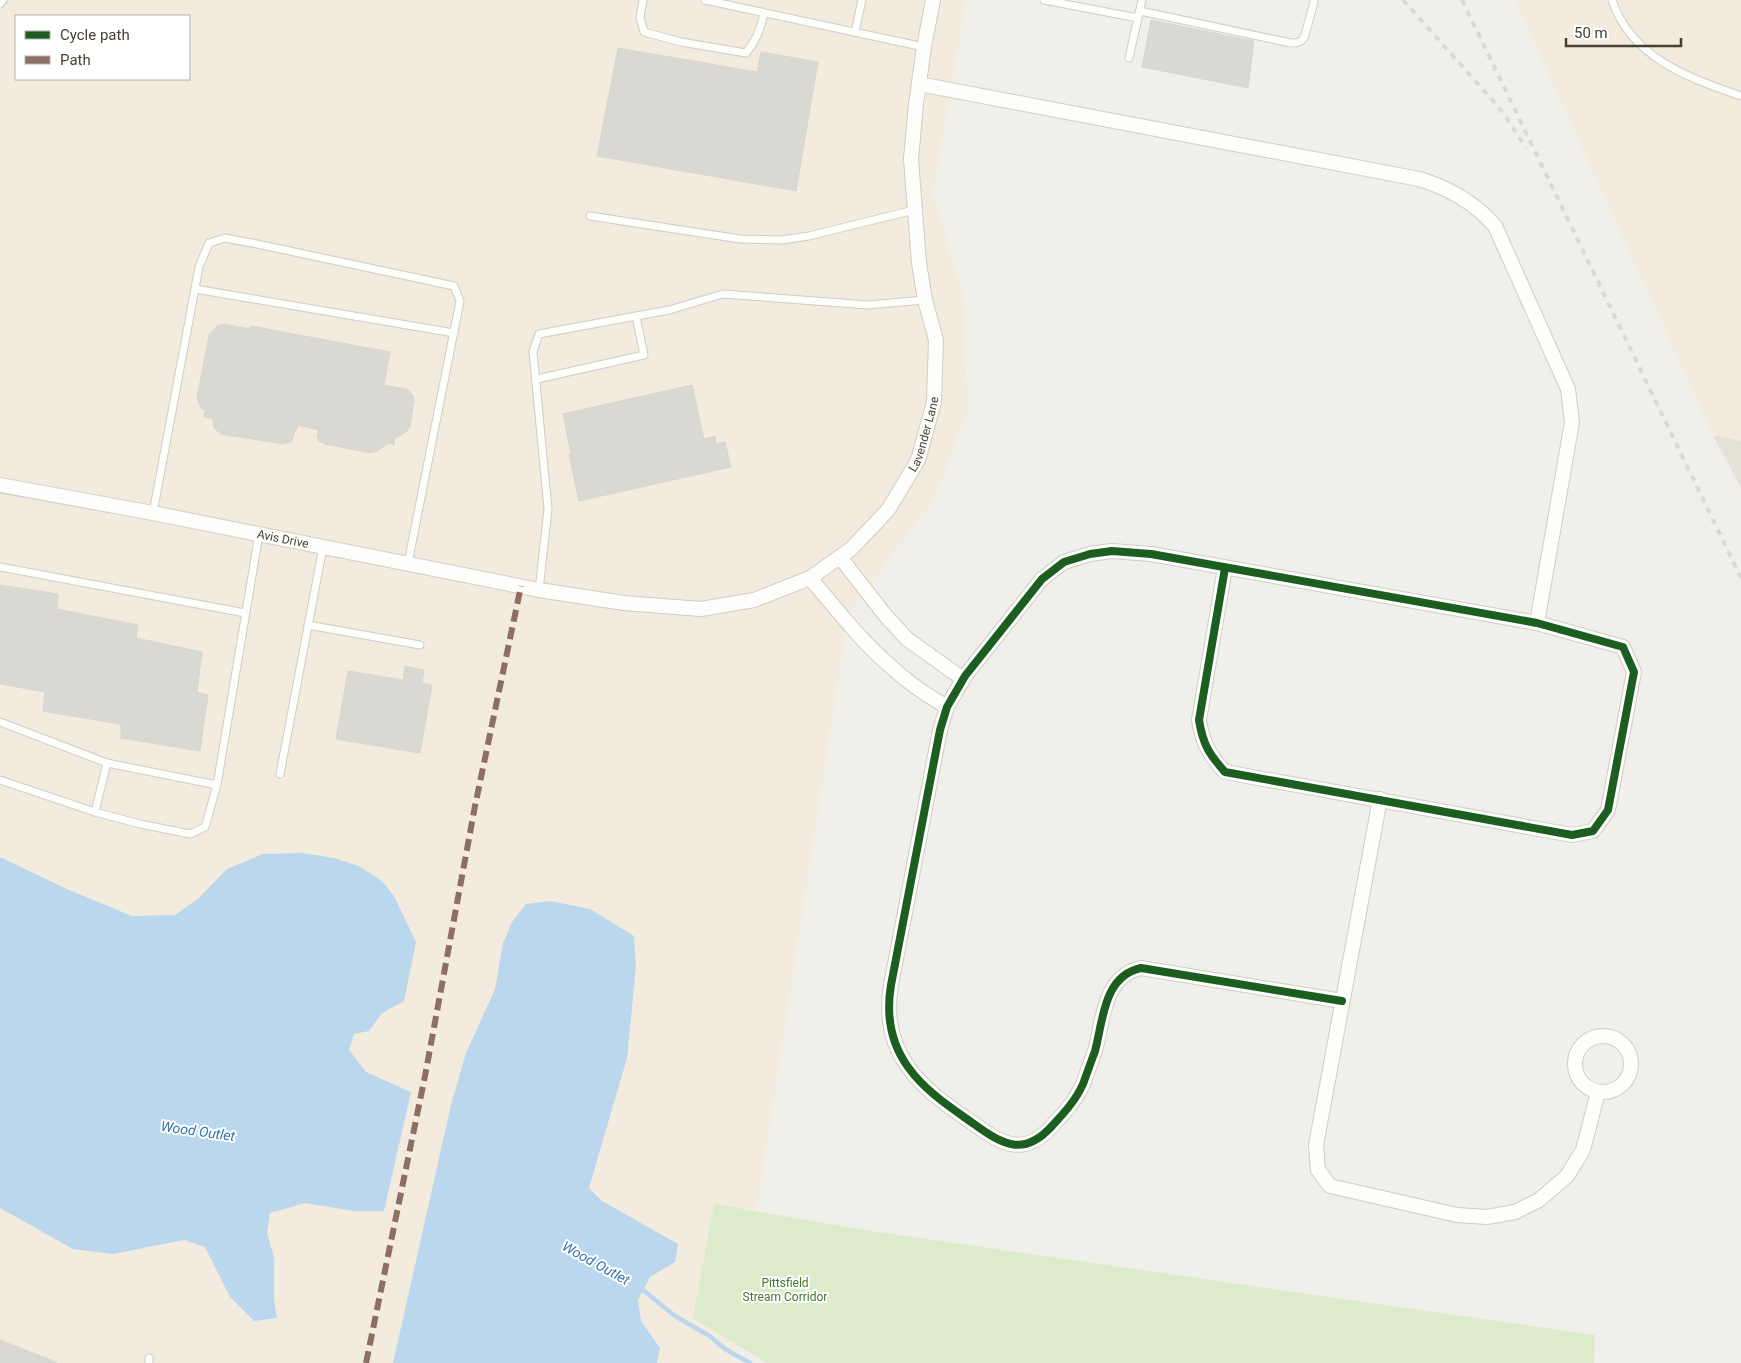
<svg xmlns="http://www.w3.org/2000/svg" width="1741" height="1363" viewBox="0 0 1741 1363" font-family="Roboto,sans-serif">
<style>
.residential{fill:#e4e1d7}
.commercial{fill:#f3ebdd;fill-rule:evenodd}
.green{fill:#dcebca}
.water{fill:#bbd7ee}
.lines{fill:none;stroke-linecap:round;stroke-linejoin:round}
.stream{stroke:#bbd7ee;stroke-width:4.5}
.building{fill:#dad8d3;stroke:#d8d6d0}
.lane-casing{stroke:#cecdc8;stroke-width:9}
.street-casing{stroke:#cecdc8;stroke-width:16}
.lane{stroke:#fdfdfc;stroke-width:7}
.street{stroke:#fdfdfc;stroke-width:14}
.rail{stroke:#d9d9d8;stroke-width:4;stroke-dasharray:6 6;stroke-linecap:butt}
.quiet{stroke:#8d6e63;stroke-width:6;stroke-dasharray:12 6;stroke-linecap:butt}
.cycleway-casing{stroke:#fff;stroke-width:11}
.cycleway{stroke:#1b5e20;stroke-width:8}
.labels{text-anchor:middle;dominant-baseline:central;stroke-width:4;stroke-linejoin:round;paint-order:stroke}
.street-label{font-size:12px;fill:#464136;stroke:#fff}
.park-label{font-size:12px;fill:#43772a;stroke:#fff}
.water-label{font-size:14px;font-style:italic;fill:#3174b0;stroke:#fff}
</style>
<rect width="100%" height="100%" fill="#f0efea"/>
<polygon class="residential" points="1713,435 1741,441 1741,488"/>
<g class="commercial">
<path d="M 0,0 L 966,0 L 933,192 L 964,301 L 967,413 L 933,501 L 848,614 L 733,1363 L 0,1363 ZM 16,16 L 189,16 L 189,79 L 16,79 Z"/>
<polygon points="1515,0 1741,0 1741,441 1713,435"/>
</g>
<polygon class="green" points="714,1204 870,1231 1595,1335 1594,1363 767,1363 693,1318"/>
<g class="water">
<polygon points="302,853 334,858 359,866 382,881 394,896 416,942 404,1001 382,1013 369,1031 354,1034 349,1050 366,1072 411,1092 384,1211 354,1211 305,1203 270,1213 267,1232 274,1258 274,1299 277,1318 254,1321 230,1297 205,1247 184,1240 113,1254 73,1249 0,1208 0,857 69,890 132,916 175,915 198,899 227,869 263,854"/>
<polygon points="550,901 590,909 634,936 636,967 627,1058 589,1188 602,1201 678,1244 675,1262 650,1277 638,1300 641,1321 660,1348 657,1363 393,1363 451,1105 466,1053 495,989 503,943 512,922 526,904"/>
</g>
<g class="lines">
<polyline class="stream" points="638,1286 675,1316 711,1337 725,1349 750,1363"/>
</g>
<g class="building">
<polygon points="1151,20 1254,41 1248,88 1142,67"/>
<polygon points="618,48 757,72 761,52 818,62 796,191 597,156"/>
<polygon points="223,324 250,329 251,326 390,352 384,385 407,389 413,395 414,400 410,426 406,432 395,438 394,445 389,443 377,451 371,453 325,444 319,441 317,437 319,430 298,425 291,442 283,444 221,434 214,428 213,418 204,417 205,410 201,408 197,398 209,335 217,326"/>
<polygon points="692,385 704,439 715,436 716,444 725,442 731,467 579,501 569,454 571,454 563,414"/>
<polygon points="0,585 58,594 57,609 138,625 136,638 202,652 197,692 208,695 200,751 121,738 121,724 43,711 45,692 0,684"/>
<polygon points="405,666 424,670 422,683 432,685 420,753 336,739 348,671 403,680"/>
<polygon points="0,1340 56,1362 56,1363 0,1363"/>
</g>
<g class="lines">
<g class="lane-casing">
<g id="lane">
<path d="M 643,0 L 640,17 L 644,32 L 681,42 L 746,53 C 756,41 761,29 764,13"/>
<polyline points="705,0 924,47"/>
<polyline points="1044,0 1138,18"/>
<path d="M 1612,0 C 1631,58 1689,78 1741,96"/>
<polyline points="0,4 3,0"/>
<path d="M 1140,11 L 1291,43 C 1299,43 1302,42 1305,35 L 1314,2"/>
<polyline points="855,32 862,0"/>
<polyline points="1129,58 1142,0"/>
<polyline points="590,216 740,239 781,240 809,236 914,210"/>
<polyline points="195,289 454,333"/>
<polyline points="537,379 644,355 636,316"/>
<polyline points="153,513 199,267 209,243 225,238 257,244 454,286 460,301 408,563"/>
<polyline points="0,567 245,613"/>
<polyline points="539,590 548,509 533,352 539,334 669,310 723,294 868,305 925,300"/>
<polyline points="308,625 420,645"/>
<polyline points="0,722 107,763 217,785"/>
<polyline points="280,774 323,547"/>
<polyline points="0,780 95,812 140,824 190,834 205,827 217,785 259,534"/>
<polyline points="95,812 107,763"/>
<polyline points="149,1363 149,1358"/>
</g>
</g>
<g class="street-casing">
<g id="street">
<path d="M 919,84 L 1419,179 C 1449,188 1475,203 1495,226 L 1568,389 L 1572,422 L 1537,623"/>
<path id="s1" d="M 0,485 L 153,513 L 539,590 L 624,603 L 701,609 L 754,600 L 810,578 L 851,549 L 888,510 L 918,460 L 934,402 L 936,340 L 925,300 L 919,263 L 911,159 L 916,104 L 924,47 L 933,0"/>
<polyline points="840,557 885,615 907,639 963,679"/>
<path d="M 1225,568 L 1199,720 C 1203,745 1209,754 1225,772 L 1572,835 L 1593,831 L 1608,810 L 1634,672 L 1623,647 L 1537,623 L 1151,554 L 1112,551 L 1090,554 L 1064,562 L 1042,579 L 965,676 L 947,707 L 940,730 L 891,985 C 886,1015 890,1042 908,1067 C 925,1091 950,1107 974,1124 C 1003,1145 1024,1157 1052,1126 C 1064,1113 1076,1100 1083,1084 C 1087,1073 1091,1062 1095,1051 C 1103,1022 1103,976 1141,968 L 1342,1001"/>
<path d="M 810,578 C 835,607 859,639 888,664 C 906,681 926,695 947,707"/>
<polyline points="1380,799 1316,1145 1318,1170 1330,1186 1457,1215 1487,1217 1515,1212 1539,1200 1567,1176 1583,1150 1598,1092"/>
<circle cx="1603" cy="1064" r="28"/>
</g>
</g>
<use href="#lane" class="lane"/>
<use href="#street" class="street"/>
<g class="rail">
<polyline points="1403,0 1495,103 1506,117 1526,148"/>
<polyline points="1462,0 1741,578"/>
</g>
<polyline class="quiet" points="366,1363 425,1076 475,806 521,586"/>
<g class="cycleway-casing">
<path id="cycleway" d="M 1225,568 L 1199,720 C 1203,745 1209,754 1225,772 L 1572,835 L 1593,831 L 1608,810 L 1634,672 L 1623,647 L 1537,623 L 1151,554 L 1112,551 L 1090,554 L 1064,562 L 1042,579 L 965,676 L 947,707 L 940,730 L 891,985 C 886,1015 890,1042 908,1067 C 925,1091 950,1107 974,1124 C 1003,1145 1024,1157 1052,1126 C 1064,1113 1076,1100 1083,1084 C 1087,1073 1091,1062 1095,1051 C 1103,1022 1103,976 1141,968 L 1342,1001"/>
</g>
<use href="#cycleway" class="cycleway"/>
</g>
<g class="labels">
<g class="street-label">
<text stroke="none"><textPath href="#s1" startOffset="1015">Lavender Lane</textPath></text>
<text stroke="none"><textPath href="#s1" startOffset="288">Avis Drive</textPath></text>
</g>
<g class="park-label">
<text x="785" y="1283">Pittsfield<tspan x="785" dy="14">Stream Corridor</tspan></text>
</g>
<g class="water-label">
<text transform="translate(198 1131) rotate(8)">Wood Outlet</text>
<text transform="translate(596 1263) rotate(29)">Wood Outlet</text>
</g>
</g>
<rect x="15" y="15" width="175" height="65" fill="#ffffff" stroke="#b5b3af"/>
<rect x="25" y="31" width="25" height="8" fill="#1b5e20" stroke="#b5b3af"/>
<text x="60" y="40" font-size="15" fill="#464136">Cycle path</text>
<rect x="25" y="56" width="25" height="8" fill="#8d6e63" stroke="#b5b3af"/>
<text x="60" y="65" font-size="15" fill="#464136">Path</text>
<path d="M1566 38v8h115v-8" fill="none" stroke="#464136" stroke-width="2.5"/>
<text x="1574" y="38" font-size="15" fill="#464136" stroke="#ffffff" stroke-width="4" paint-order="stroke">50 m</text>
</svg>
